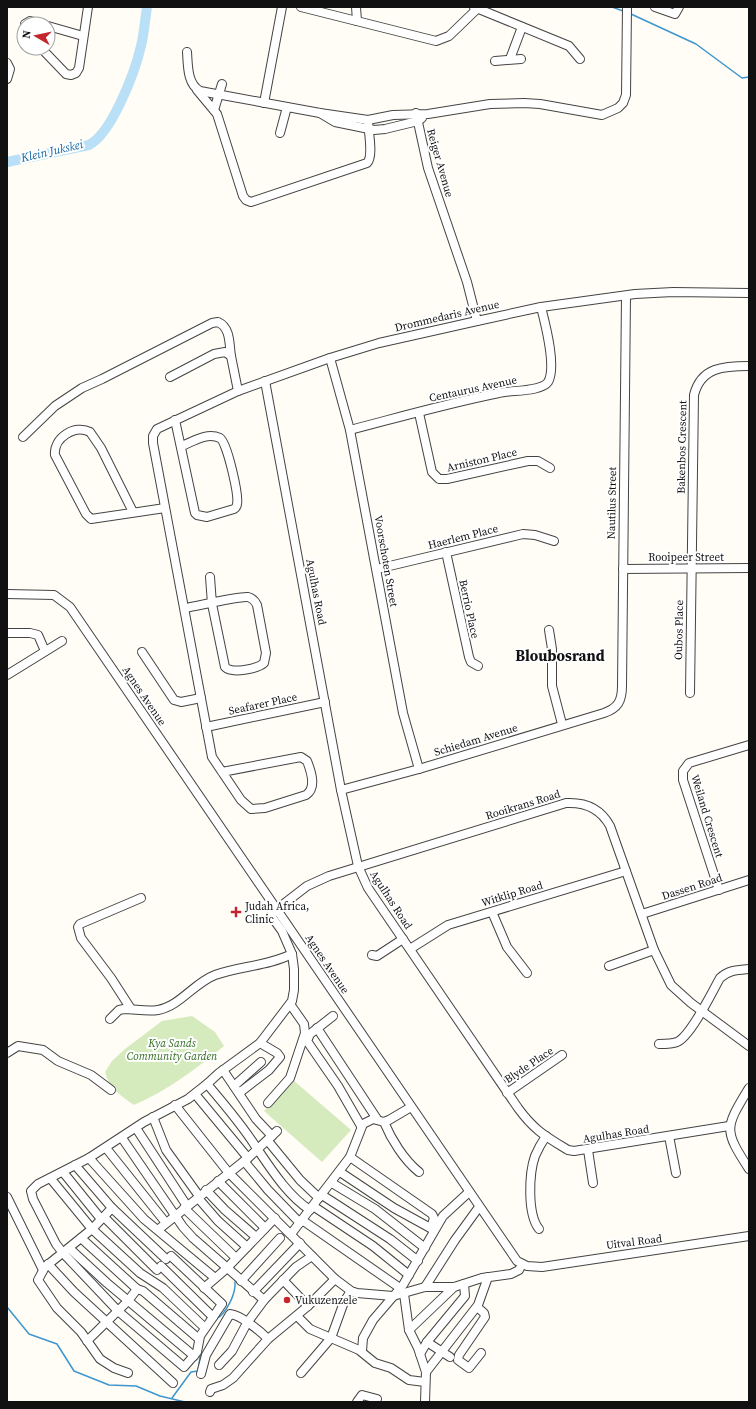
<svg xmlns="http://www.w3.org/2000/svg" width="756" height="1409" viewBox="0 0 756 1409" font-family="'Source Serif 4',serif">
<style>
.green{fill:#d5ebbd}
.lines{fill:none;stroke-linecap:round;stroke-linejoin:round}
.stream{stroke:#3f96cf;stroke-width:1.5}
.river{stroke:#b9e0f7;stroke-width:10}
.minor-casing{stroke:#444;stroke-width:10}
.minor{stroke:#fff;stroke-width:8}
.poi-dot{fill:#c4262e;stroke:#fff;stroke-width:1.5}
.labels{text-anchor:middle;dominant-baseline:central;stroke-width:4;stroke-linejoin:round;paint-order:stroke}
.street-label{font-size:11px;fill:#111;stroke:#fff}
.poi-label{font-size:11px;fill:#111;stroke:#fff;text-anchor:start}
.park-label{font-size:11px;font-style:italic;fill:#2f6b1f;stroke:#fff}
.water-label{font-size:12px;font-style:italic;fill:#1768a6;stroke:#fff}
.district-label{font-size:15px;font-weight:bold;fill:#111;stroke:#fff}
</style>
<rect width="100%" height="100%" fill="#fffdf5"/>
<g class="green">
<path d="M 192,1016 L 215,1032 L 224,1046 C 197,1068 167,1091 134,1105 C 121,1096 109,1088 105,1072 L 112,1061 L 125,1049 L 162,1021 Z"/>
<polygon points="293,1080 351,1130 322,1162 264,1111"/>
</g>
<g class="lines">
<g class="stream">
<polyline points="612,7 623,11"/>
<polyline points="631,14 696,44 742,78 749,77"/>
<polyline points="7,1307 29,1334 57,1344 74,1371 109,1385 136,1386 160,1396 185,1402"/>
<path d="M 216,1319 C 226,1314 236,1294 235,1282"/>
<polyline points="172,1398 191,1372 198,1371 201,1350"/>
</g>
<path class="river" d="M 7,162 L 89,145 C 112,133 135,72 141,46 C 144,34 145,20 147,7"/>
<g class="minor-casing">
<g id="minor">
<polyline points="301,7 436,41 449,36 477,9"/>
<polyline points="356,7 357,21"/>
<polyline points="474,7 569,46 580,59"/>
<polyline points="655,7 675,14 679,7"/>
<polyline points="25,24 30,21 43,24"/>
<polyline points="48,26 83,36"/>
<polyline points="41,48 66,74 71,75 76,73 79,68 88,7"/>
<path d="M 187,52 C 188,65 187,84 200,91 L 320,113 L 368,120 L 393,115 L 428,114 L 490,104 L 524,103 L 540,104 L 602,115 L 618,108 L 623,103 L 626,95 L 627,7"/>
<polyline points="510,59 522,27"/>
<polyline points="495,61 521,59"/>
<polyline points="7,63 10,69 7,79"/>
<path d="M 197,90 L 217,114 L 243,196 L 246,200 L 251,202 L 367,163 C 374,156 368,131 368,120"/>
<polyline points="264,103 282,7"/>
<polyline points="214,110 222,84"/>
<polyline points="320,113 335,122 374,130 385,129 418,121 422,118"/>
<polyline points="416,113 428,168 467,282 477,321"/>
<polyline points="280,133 287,107"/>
<polyline points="330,358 350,430 403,713 419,769"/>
<polyline points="170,377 214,354 225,352 231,356 238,391"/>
<path d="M 265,381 L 341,790 L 358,866 L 368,888 L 518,1108 C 534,1130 545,1136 568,1150 L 574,1151 L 729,1126"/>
<polyline points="419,413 432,472 439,479 447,479 528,461 538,461 550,468"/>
<path d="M 175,420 L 195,513 L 197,515 L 207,517 L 234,509 C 236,507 237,507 237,504 C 239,495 227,442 220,438 C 207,432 194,441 182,446"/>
<path d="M 350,430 C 400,417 449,403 499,393 C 511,390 541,392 548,382 C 557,367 545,323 541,307"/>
<path d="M 23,437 L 55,406 L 82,388 L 102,379 L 212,323 L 218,322 C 231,328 229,344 231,356"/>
<path d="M 133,512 L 101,448 L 90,432 C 75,424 53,438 55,455 L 86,514 L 91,519 L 165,508"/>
<polyline points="446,552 469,657 471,662 478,666"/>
<polyline points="377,569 523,534 535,535 554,541"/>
<polyline points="623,569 749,568"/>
<polyline points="7,594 54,595 70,607 517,1261 527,1266 542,1267 749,1236"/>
<path d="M 185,608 C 198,606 238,596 248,597 C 252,598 255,601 257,605 L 266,653 L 264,663 C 257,669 232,674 225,667 L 212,604 L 210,577"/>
<polyline points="549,630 552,649 552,686 562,724"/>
<polyline points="7,633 30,633 38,635 45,651"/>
<polyline points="142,652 174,700 181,702 201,698"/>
<polyline points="7,675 62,641"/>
<path d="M 690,693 L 694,395 C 701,367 724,366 749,366"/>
<polyline points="206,727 325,702"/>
<path d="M 222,772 L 301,757 L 307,761 C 311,771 317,788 306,795 L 265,808 L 251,809 L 241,800 L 212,757 L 153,443 L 153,436 L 157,429 L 238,391 L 330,358 L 379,343 L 477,321 L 541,307 L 635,294 L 673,292 L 749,293"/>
<path d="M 341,790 L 419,769 L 604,713 C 618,708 622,701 622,686 L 626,296"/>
<polyline points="719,890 683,780 683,771 689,763 749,745"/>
<polyline points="492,912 507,947 527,973"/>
<polyline points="642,914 749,880"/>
<polyline points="410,949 448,925 626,871"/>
<polyline points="372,955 377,956 403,939"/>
<polyline points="609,966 654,950"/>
<polyline points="131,1009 111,978 81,938 78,927 80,924 141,898"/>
<polyline points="333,1016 310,1034 307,1041 338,1086 361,1126"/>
<path d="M 110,1019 L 119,1010 L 124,1009 C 135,1009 147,1012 158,1010 C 180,1006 194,983 215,975 C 240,966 268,966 292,954"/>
<polyline points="317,1028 377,1119"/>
<path d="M 659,1044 C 665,1044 672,1044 677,1042 C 691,1036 712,992 720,978 C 729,970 737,970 749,969"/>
<polyline points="7,1053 18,1046 43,1050 58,1061 91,1075 111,1090"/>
<polyline points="223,1070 256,1119 272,1136"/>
<path d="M 207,1084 C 225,1105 242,1125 256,1147 C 271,1169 288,1196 310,1210"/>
<polyline points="234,1086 261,1062"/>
<path d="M 749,1088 C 725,1128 723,1129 749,1169"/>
<polyline points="239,1093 269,1070 280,1057 277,1053 260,1043"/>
<polyline points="507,1093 562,1055"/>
<polyline points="195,1094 248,1158"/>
<polyline points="268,1103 290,1078 305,1033 304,1024 290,1004"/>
<polyline points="175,1105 228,1172 335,1279 351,1291 357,1293 393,1296 425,1287 454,1287 482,1278 511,1274 519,1270 522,1264"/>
<polyline points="153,1117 166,1150 199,1196"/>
<path d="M 384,1122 C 391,1139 404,1160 419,1172"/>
<polyline points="136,1128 187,1206"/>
<polyline points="669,1136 676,1173"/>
<polyline points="122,1138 183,1227 193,1238 264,1300"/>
<polyline points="268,1141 300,1180 319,1198"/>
<polyline points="106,1148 166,1223"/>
<polyline points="588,1150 593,1183"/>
<polyline points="350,1157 432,1214 434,1218 431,1228"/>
<polyline points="89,1158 144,1219 215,1278"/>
<polyline points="244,1161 268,1190 300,1223"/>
<polyline points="75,1165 112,1208 166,1259"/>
<polyline points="63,1172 101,1219"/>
<polyline points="340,1172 394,1208 434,1230"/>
<polyline points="51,1179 92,1229 140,1273 163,1288 205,1328"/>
<polyline points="218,1181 265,1228"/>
<polyline points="332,1183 375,1209 425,1248"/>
<polyline points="206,1190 225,1210 256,1237"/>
<polyline points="322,1195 390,1239 418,1261"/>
<polyline points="7,1197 43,1270"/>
<polyline points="198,1198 218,1221 247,1247"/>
<polyline points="313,1206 373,1246 409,1275"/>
<polyline points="112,1208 92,1229 45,1267 38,1280 57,1308 81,1332 100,1359 114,1368 128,1373"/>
<polyline points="184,1208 236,1258"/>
<polyline points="104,1217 157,1270"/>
<polyline points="302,1220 400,1288"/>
<polyline points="159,1229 248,1158 277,1131"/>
<path d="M 539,1229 C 527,1214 529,1173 535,1156 C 538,1149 542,1142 546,1136"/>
<polyline points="291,1234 350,1157 363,1124 373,1119 384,1122 389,1120 411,1107"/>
<polyline points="81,1238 137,1289 143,1291 199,1339"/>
<polyline points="69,1248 107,1283 194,1356"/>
<path d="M 171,1256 L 222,1304 L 200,1336 L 197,1352 L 184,1367 L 118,1311 L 63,1253 L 56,1244 L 33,1199 L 31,1191 L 38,1184 L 89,1158 L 144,1122 L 188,1099 L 207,1084 L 219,1073 L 260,1043 L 292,1001 L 294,990 L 294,969 L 292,954 L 282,931 L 272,917 L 272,913 L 307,886 L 329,876 L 566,803 C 585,802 601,809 610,826 L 654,950 L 671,985 L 691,1003 L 749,1046"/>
<polyline points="48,1264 74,1292 173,1383"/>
<polyline points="161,1266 213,1317"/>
<polyline points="283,1280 308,1306"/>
<polyline points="241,1281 280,1238"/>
<polyline points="425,1287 455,1240 479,1207"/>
<polyline points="204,1288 226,1269 275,1218"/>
<polyline points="253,1292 300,1243"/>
<polyline points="404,1294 409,1330 418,1348 426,1372 425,1402"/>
<polyline points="477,1307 484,1313 485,1317 459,1355 458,1360 469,1368 481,1353"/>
<polyline points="297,1316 310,1329 359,1350 375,1363 391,1368 409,1380 425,1382"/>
<polyline points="409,1330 454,1287"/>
<polyline points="87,1341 128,1301 137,1289"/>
<polyline points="427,1342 450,1357"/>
<polyline points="362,1351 363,1338 373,1320 403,1285 443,1216 469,1192"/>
<polyline points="420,1354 427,1342 465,1296 464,1284"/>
<polyline points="219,1365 232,1351 247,1323 264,1300 296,1267 312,1256"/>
<polyline points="426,1372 478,1305 488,1277"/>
<polyline points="301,1373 331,1338 344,1302 351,1291"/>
<path d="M 201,1374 L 206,1355 L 230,1314 C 241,1315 260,1331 268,1339"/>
<polyline points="210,1392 211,1389 223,1385 233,1378 268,1339 308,1306 335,1279"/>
<polyline points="357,1402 362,1395 377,1399"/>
</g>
</g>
<use href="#minor" class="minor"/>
</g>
<g class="poi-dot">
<path d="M234 906h4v4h4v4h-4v4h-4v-4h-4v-4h4z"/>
<circle cx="287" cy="1300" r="4"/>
</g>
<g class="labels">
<g class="street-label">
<text transform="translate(440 163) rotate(74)">Reiger Avenue</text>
<text transform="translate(447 316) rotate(-13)">Drommedaris Avenue</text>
<text transform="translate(473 389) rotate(-12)">Centaurus Avenue</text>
<text transform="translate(682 447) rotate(-89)">Bakenbos Crescent</text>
<text transform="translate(482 460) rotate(-13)">Arniston Place</text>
<text transform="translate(612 503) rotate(-89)">Nautilus Street</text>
<text transform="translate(463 537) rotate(-14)">Haerlem Place</text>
<text x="686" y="557">Rooipeer Street</text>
<text transform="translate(386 561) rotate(80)">Voorschoten Street</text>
<text transform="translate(316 592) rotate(79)">Agulhas Road</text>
<text transform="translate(469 609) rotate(78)">Berrio Place</text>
<text transform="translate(679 630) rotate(-89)">Oubos Place</text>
<text transform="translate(144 696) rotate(56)">Agnes Avenue</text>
<text transform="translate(263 704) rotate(-12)">Seafarer Place</text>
<text transform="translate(476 740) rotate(-17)">Schiedam Avenue</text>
<text transform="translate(523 805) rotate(-17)">Rooikrans Road</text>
<text transform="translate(707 816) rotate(73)">Weiland Crescent</text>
<text transform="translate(692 887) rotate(-18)">Dassen Road</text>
<text transform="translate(512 894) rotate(-17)">Witklip Road</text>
<text transform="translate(391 900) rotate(57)">Agulhas Road</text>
<text transform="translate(327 964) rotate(56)">Agnes Avenue</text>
<text transform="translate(529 1065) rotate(-34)">Blyde Place</text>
<text transform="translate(616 1134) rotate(-9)">Agulhas Road</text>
<text transform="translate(634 1242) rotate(-7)">Uitval Road</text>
</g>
<g class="poi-label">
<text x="245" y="906">Judah Africa,<tspan x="245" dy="13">Clinic</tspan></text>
<text x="295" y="1300">Vukuzenzele</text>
</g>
<g class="park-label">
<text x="172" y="1043">Kya Sands<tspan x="172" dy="13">Community Garden</tspan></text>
</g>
<g class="water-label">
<text transform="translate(52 151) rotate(-13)">Klein Jukskei</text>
</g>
<g class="district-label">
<text x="560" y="655">Bloubosrand</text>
</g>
</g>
<rect width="756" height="1409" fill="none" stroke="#111111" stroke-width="16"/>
<g transform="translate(36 36) rotate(279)"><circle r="19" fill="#ffffff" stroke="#a0a0a0"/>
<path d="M0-3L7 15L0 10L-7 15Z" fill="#c4262e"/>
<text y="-6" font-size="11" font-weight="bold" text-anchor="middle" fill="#111111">N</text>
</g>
</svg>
